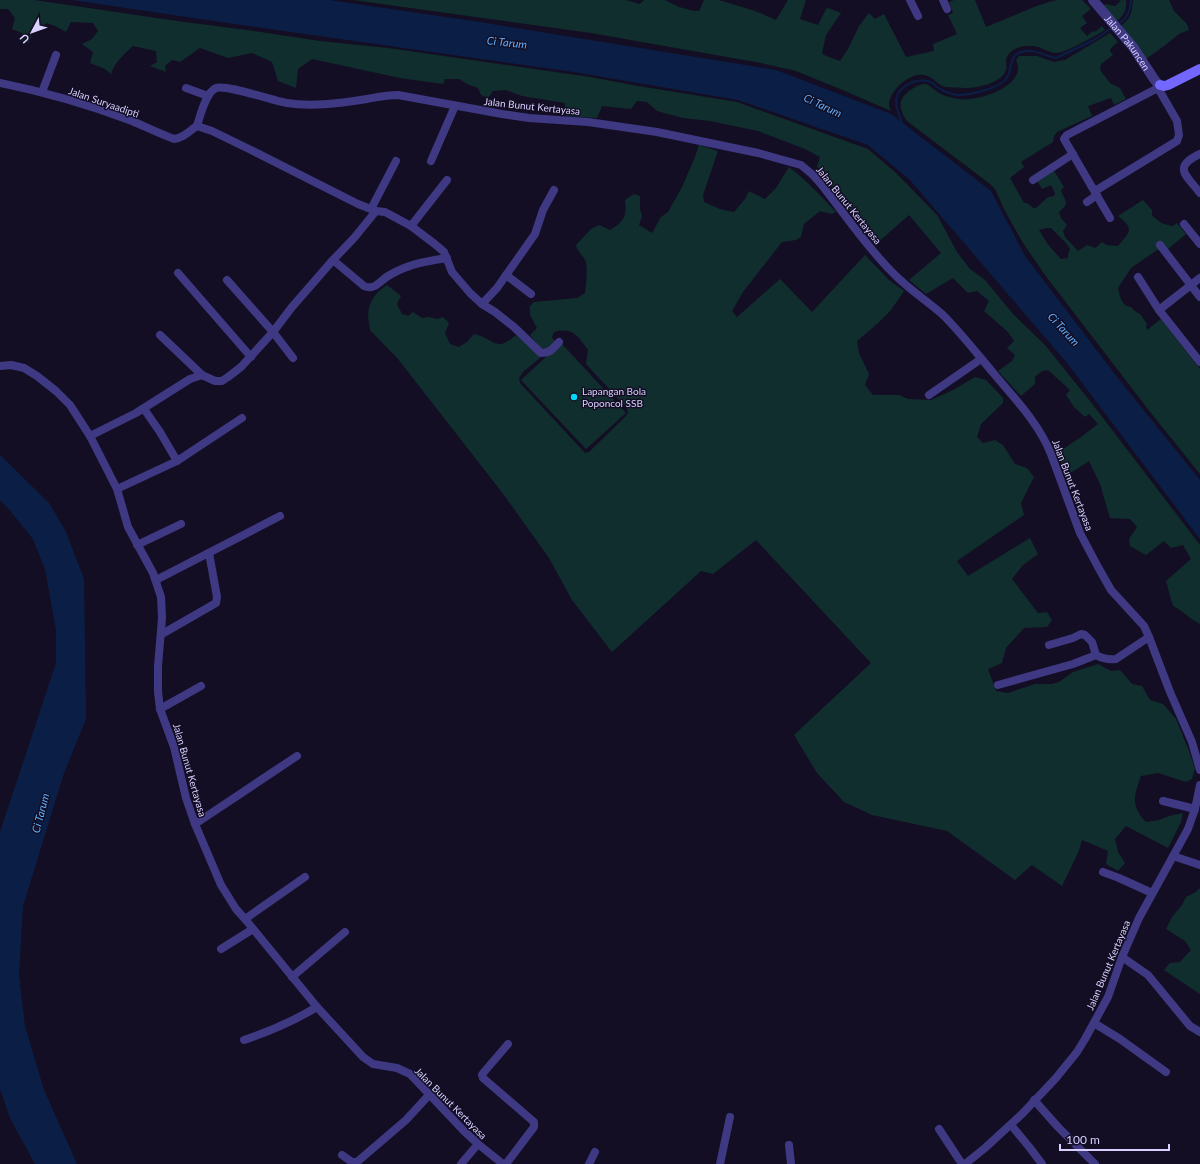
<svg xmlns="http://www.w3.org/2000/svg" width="1200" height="1164" viewBox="0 0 1200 1164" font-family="Lato,sans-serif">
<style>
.green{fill:#112e2e;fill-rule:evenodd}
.water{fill:#0b1f46}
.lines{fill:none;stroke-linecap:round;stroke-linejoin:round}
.stream{stroke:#0b1f46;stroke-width:2}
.minor{stroke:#3f3984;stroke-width:8}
.tertiary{stroke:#3f3984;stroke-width:10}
.secondary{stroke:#7268ff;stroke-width:10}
.poi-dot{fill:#00d9fc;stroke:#130e24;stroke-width:1.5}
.labels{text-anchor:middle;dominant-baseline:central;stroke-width:3;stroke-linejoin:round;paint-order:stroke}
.street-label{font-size:10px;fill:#d8d1ff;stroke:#130e24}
.poi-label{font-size:10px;fill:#d8d1ff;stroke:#130e24;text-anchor:start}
.water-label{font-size:11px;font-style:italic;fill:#5fafff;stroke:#130e24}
</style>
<rect width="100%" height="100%" fill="#130e24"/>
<g class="green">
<path d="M 0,0 L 34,0 L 177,21 L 247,30 L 320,41 L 388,48 L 590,77 L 638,86 L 737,102 L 868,149 L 896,173 L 937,215 L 957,252 L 970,269 L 985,280 L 1013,314 L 1045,345 L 1090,401 L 1200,545 L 1200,624 C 1190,619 1183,611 1173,606 L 1166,581 L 1191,559 L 1183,545 L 1171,548 L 1164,541 L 1146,555 L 1130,546 L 1129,539 L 1137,527 L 1130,519 L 1110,518 L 1100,484 L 1089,461 L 1077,469 L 1066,475 L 1057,453 L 1081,437 L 1098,424 L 1089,414 L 1085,417 L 1074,407 L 1066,395 L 1070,390 L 1048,370 L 1042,371 L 1035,377 L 1035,384 L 1021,396 L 998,371 L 1012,361 L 1015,355 L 1007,348 L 1014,341 L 1008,332 L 984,311 L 989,301 L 977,291 L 968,293 L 953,278 L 926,294 L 909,280 L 941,253 L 909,215 L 875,245 L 821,172 L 817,166 L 820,157 L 805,149 L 758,131 L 710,121 L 683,118 L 657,111 L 647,102 L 637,101 L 631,109 L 602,106 L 597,118 L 566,116 L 565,103 L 522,96 L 506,90 L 493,91 L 488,98 L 481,95 L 478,88 L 467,84 L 459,79 L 445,79 L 443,84 L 400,78 L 312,59 L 298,69 L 296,88 L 278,81 L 272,62 L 252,53 L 228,58 L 200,48 L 180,62 L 172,60 L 165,66 L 166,72 L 150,66 L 157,62 L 156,51 L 133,46 C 124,54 114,63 111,74 L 105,69 L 90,63 L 93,52 L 82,44 L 92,39 L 98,31 L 93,23 L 71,22 L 66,32 L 59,28 L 47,23 L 32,33 L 29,43 L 22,41 L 22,33 L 12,29 L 15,18 L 8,9 L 0,9 Z"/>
<path d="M 353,0 L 626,0 L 640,4 L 644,0 L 665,0 L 679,7 L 694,11 L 699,11 L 704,0 L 719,0 L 755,11 L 776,20 L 788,0 L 806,0 L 800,19 L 818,25 L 826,9 L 828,8 L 841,13 L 826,35 L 822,53 L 824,55 L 840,61 L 848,49 L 859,26 L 869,13 L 875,19 L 884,14 L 906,57 L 934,51 L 933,44 L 957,34 L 948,15 L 953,13 L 949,2 L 954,0 L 975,0 L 986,27 L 1034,7 L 1049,2 L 1057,0 L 1082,0 L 1091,9 L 1082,16 L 1087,23 L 1080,28 L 1087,36 L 1093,31 L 1095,32 L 1102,26 L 1105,30 C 1096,35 1064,54 1056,53 C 1051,53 1046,50 1041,48 C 1034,45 1025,45 1017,48 C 1012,50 1006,55 1006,61 C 1006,64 1007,67 1006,70 C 1002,83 977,88 966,88 C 959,88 952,87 945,87 C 937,84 932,76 924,75 C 909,72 889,91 889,105 C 889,107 890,109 891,111 L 845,91 L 796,71 L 761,63 L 591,33 Z"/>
<path d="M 1121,0 L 1126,0 C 1127,10 1124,15 1117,21 L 1105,8 L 1104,5 L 1106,4 L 1114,6 L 1117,5 Z"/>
<path d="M 1133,0 L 1169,0 L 1174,11 L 1187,24 L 1189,30 L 1179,34 L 1164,46 L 1146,59 L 1120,26 C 1131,20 1132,12 1133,0 Z"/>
<path d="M 1110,33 L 1118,42 L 1111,48 L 1110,51 L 1113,55 L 1101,64 L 1100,70 L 1110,83 L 1120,88 L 1126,99 L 1114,105 L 1111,98 L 1088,106 L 1092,116 L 1057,132 L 1054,136 L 1053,142 L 1021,162 L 1024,167 L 1010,178 L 1024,203 L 1027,203 L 1033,208 L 1036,208 L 1048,197 L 1054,196 L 1055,193 L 1051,185 L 1042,189 L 1037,181 L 1053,169 L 1064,187 L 1061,191 C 1066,203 1070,202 1059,212 L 1061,218 L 1067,225 L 1063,231 L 1065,237 L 1078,251 L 1087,245 L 1095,248 L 1102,242 L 1107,245 L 1118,246 C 1130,232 1135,229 1118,216 L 1143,200 L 1152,210 L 1152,215 C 1158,222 1164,225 1173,226 L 1177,223 L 1186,234 L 1168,249 L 1157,250 L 1131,268 L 1118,288 C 1120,296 1121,306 1131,307 L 1136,312 L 1140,314 L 1147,324 L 1146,327 L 1147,330 L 1161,319 L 1200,369 L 1200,474 L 1147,408 L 1045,275 L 1023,243 L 1005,211 L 995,189 L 990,184 L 907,121 C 903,116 899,107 901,101 C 903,94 918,83 926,84 C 930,85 933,89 936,91 C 943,96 951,98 959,99 C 975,102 1017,89 1018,69 C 1018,66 1017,62 1016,60 L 1019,56 L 1037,56 L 1054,62 L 1065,60 ZM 1046,228 L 1051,228 L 1066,243 L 1070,249 L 1068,254 L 1068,258 L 1061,259 C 1052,250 1045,241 1039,230 Z"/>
<path d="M 699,145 L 718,151 L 703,195 L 704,202 L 720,209 L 734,212 L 745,199 L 749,191 L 765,199 L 776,188 L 789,167 C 806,180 821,196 836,212 L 832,214 L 820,211 L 804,224 L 801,237 L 796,240 L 782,242 L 743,292 L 732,311 L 737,317 L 780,279 L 812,312 L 865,255 L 889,280 L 904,291 L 891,310 L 877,324 L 857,341 L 859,353 L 869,374 L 865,385 L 873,395 L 899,395 L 908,399 L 931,400 L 953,390 L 975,377 L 986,380 L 1003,398 L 1003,403 L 981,424 L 977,437 L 983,443 L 995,440 L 1003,445 L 1015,464 L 1027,468 L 1034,477 L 1021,503 L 1024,515 L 957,561 L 968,576 L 1030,538 L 1038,554 L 1023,565 L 1012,579 L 1038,613 L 1047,612 L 1052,620 L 1047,627 L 1024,628 L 1006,648 L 1002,663 L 988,669 L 996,691 L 1008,693 L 1035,684 L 1051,684 L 1059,682 L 1073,672 L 1098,664 L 1111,671 L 1120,670 L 1132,684 L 1142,686 L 1150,700 L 1163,704 L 1176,719 L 1189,751 L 1195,769 L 1192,779 L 1186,782 L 1158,773 L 1141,776 C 1134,796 1130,805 1146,822 L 1159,820 L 1169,816 L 1183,813 L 1181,822 L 1168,848 L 1126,826 L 1115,839 L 1118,852 L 1125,863 L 1118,871 L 1106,864 L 1108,851 L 1082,840 L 1078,853 L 1062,886 L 1032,865 L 1015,880 L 947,831 L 872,815 L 844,802 L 817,773 L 794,735 L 871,663 L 756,540 L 713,574 L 701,571 L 612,652 L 572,600 L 549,558 L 504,495 L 398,359 L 370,330 C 369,324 367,314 369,308 C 371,298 379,290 387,285 L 401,296 L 397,304 L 402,314 L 408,316 L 413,312 L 422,318 L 428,317 L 437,319 L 443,317 L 449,323 L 445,333 L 450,344 L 459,347 L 467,342 L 474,334 C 495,338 494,354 516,335 L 541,357 L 523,372 L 519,378 L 520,383 L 585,453 L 589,452 L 626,416 L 628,412 L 625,406 L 586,364 L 588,350 C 577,336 574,327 554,332 L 552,337 L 555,342 L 547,350 C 539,348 535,341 530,335 L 537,328 L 530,315 L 530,306 L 534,302 L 577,298 L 585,293 C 586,283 588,272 586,262 C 584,256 577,252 576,245 L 591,229 L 599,225 L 610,230 C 624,222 627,216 625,200 L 634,194 L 640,196 L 640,209 L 642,216 L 639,225 L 652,233 L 661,217 L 668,212 L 682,187 L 695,157 Z"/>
<polygon points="561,343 626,413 586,449 521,380"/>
<polygon points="1200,888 1200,994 1164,970 1170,963 1180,962 1191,950 1185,941 1166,929 1172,917 1182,905 1186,897 1196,892"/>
</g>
<g class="water">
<polygon points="72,0 329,0 473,21 776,70 891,114 991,191 1025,256 1117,377 1200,480 1200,539 1067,363 910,180 868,145 738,100 574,72 207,20"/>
<polygon points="0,455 49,503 66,532 84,579 86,719 64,773 23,906 19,975 25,1026 44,1090 77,1164 35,1164 10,1118 0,1089 0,832 56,663 56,630 45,569 33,539 7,507 0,501"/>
</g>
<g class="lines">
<g class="stream">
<path d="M 1118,24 C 1128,18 1130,11 1131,0"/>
<path d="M 902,123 C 898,110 890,98 904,87 C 911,82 921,78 930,82 C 933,82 934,85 937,87 C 943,91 950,94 957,95 C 969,95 998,89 1006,79 C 1013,70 1008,56 1021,52 C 1033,48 1045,56 1056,58 L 1094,40 L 1113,27"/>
</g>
<g class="minor">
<polyline points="910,0 918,16"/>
<polyline points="943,0 947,9"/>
<path d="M 0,83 C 45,92 89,105 132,121 C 146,127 160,134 174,139 C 184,138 189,131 197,126"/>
<polyline points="186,88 208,96"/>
<polyline points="42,92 56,55"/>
<path d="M 197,126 C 200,116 206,92 216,88 C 226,84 273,101 287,103 C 313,107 342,103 367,99 C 378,97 387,95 398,95 L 502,114 L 529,118 L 588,122 L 657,132 L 758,153 L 801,165 L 813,175 L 821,184 C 844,213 865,245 892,272 C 907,288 926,300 943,315 C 962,334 978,355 995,375 C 1016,400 1039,424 1051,454 L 1080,533 L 1098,567 L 1111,590 L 1144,626 L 1149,637 L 1170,692 L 1192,742 L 1200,770"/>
<path d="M 197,126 L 212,131 L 251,150 L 358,204 L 376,211 L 385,212 L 411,226 L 436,245 L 444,252 L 452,272 L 470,293 L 482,304 L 495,312 L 514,327 L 541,353 C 550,353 553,349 559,342"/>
<path d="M 1200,154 C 1172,167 1186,175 1200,193"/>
<polyline points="431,161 455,106"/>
<polyline points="1033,180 1073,154"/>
<polyline points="1095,191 1177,141 1179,135 1177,121 1158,88"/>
<polyline points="1087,202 1097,195"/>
<polyline points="371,209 396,161"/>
<polyline points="1110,218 1064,139 1067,135 1158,88 1160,85"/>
<polyline points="1184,224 1200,244"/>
<polyline points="411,226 447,180"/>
<polyline points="1160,245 1200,297"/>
<path d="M 333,260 L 364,286 C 374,291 380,281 388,276 C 393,273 399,270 404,268 C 418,262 433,260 447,258"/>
<polyline points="178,273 251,357"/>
<polyline points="506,275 531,294"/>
<polyline points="1138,277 1159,310 1200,362"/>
<polyline points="227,280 273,332 293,358"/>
<polyline points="482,304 497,288 535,234 543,210 554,190"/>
<polyline points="1159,310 1200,278"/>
<polyline points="160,335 202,375"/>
<polyline points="0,366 11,365 24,368 37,376 56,391 70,405 90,436 117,489 128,527 153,573 161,597 162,618 158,666 158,692 160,709 174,747 186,798 195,824 221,885 236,909 245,919 317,1007 363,1057 373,1064 397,1068 410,1074 464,1131 478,1144 503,1164"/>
<polyline points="929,395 981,359"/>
<polyline points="144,409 160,432 177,461"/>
<polyline points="90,436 136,413 190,379 202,375 215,381 222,381 228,377 241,367 273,332 292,307 333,260 354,238 376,211"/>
<polyline points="117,489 177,461 242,418"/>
<polyline points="137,545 181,524"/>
<polyline points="156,580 280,516"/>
<polyline points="162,634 216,603 217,597 209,553"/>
<path d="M 1049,645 L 1073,638 L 1081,634 L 1085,635 L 1092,642 L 1096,655 C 1103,659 1108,660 1116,659 L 1149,637"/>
<polyline points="998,685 1073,664 1096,655"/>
<polyline points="160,709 201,686"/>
<polyline points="1163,801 1195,809"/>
<polyline points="195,824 297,756"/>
<polyline points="1173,856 1200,865"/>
<polyline points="1103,872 1119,878 1152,893"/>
<polyline points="245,919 305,877"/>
<polyline points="221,949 253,929"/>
<polyline points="1122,957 1148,975 1190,1026 1200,1032"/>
<polyline points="292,977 345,932"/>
<polyline points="1094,1023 1120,1039 1166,1072"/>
<path d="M 244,1040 C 271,1031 292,1022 317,1007"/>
<polyline points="1034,1100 1058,1127 1095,1164"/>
<polyline points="1011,1125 1030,1148 1042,1164"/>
<polyline points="939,1129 962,1164"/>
<polyline points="789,1145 791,1164"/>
<polyline points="342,1155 352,1162 357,1162 406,1120 429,1095"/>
<polyline points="461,1164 478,1144"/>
<polyline points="506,1164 534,1127 534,1122 483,1078 482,1075 484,1072 508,1044"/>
<polyline points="589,1164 595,1152"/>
<polyline points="720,1164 730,1117"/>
<polyline points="965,1164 985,1148 1023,1113 1056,1078 1077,1052 1085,1039 1108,997 1122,957 1139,918 1188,829 1195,809 1200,785"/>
</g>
<path class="tertiary" id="s1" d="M 1093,0 L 1133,47 L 1154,79 L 1157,83 L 1160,85"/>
<polyline class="secondary" points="1160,85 1164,86 1168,85 1200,69"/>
</g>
<circle class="poi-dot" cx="574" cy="397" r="4"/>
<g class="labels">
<g class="street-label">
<text stroke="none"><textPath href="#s1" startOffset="55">Jalan Pakuncen</textPath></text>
<text transform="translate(104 102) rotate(19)">Jalan Suryaadipti</text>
<text transform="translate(532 106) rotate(6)">Jalan Bunut Kertayasa</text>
<text transform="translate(849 205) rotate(51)">Jalan Bunut Kertayasa</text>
<text transform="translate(1073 485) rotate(69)">Jalan Bunut Kertayasa</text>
<text transform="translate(190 770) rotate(74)">Jalan Bunut Kertayasa</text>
<text transform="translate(1108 965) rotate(-67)">Jalan Bunut Kertayasa</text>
<text transform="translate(451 1103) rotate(45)">Jalan Bunut Kertayasa</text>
</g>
<g class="poi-label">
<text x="582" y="391">Lapangan Bola<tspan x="582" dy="12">Poponcol SSB</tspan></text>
</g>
<g class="water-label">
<text transform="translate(507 42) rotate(6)">Ci Tarum</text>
<text transform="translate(823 105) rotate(25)">Ci Tarum</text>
<text transform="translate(1064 329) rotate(47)">Ci Tarum</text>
<text transform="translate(40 813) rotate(-75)">Ci Tarum</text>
</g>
</g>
<g transform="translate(32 32) rotate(229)" stroke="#130e24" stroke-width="3" paint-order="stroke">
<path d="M0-3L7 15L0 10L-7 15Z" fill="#d8d1ff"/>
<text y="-6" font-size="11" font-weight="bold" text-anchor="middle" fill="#d8d1ff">U</text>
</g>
<path d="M1060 1144v6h109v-6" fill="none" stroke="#d8d1ff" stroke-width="2"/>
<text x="1066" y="1144" font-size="12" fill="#d8d1ff" stroke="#130e24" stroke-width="3" paint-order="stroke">100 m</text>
</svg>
